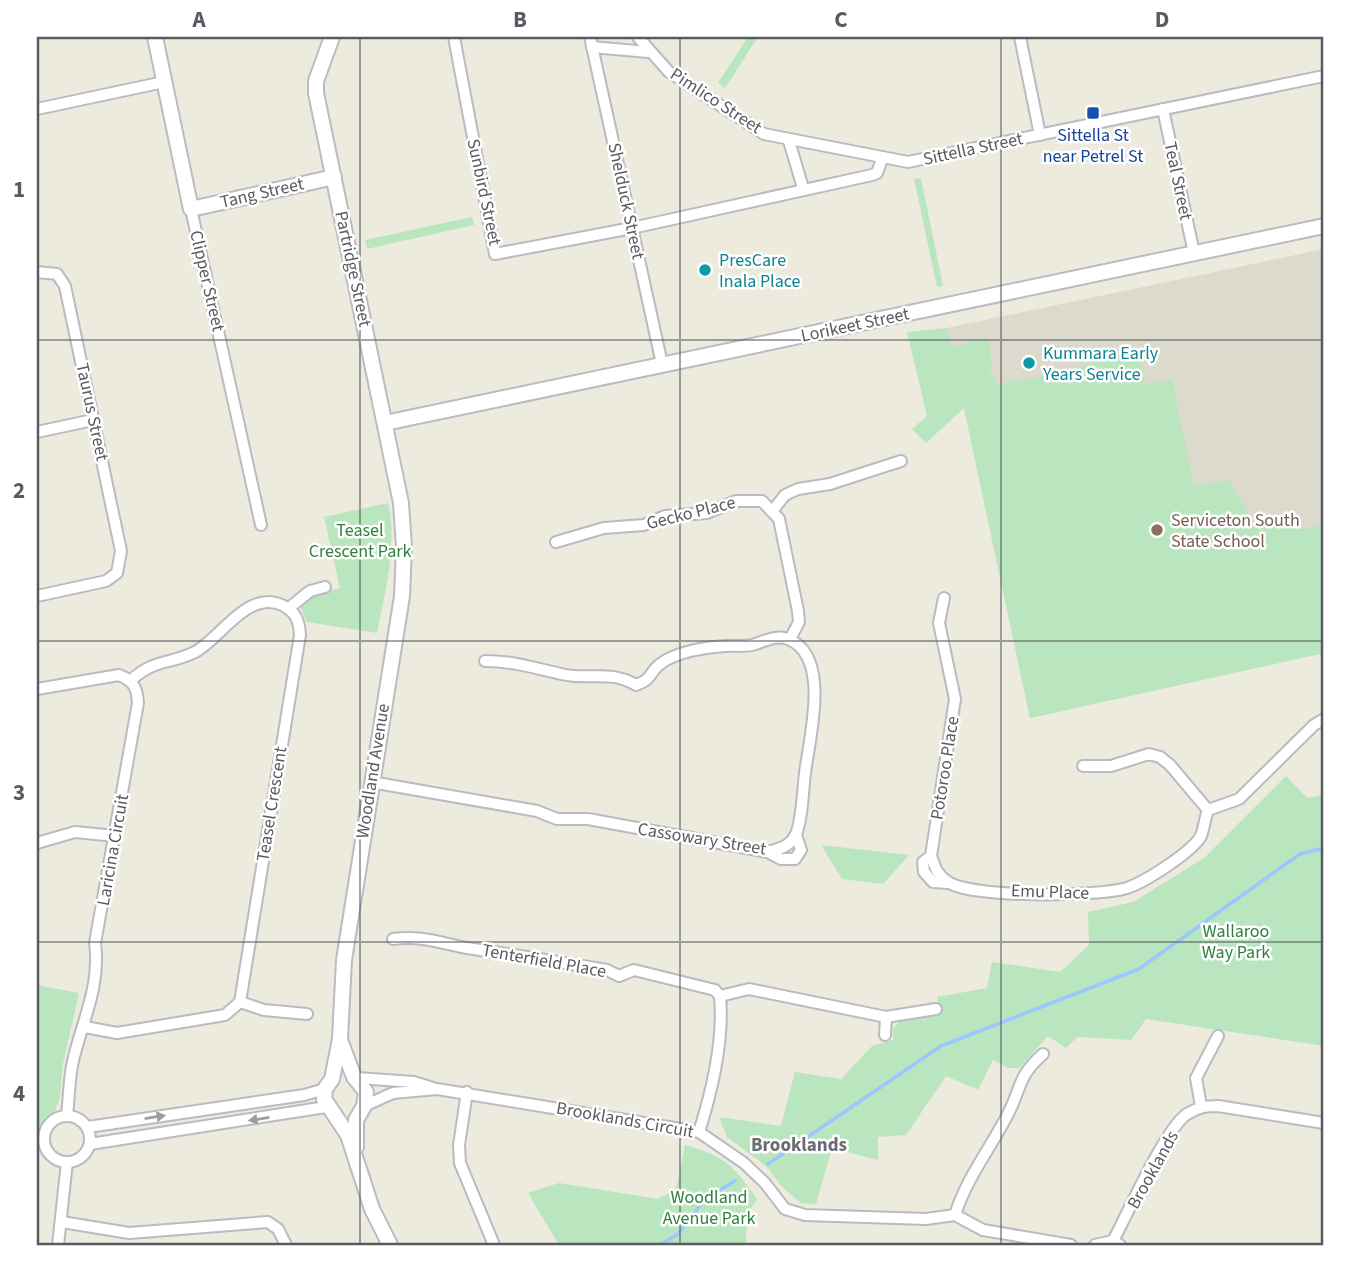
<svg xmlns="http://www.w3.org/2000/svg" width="1361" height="1282" viewBox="0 0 1361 1282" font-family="'Source Sans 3',sans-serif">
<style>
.education{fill:#dcdacd}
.green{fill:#b9e6be}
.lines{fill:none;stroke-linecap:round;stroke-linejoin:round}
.stream{stroke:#9bc7ff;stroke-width:3.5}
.street-casing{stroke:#babbc2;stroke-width:14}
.secondary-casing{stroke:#babcc4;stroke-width:18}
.street{stroke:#fff;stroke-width:10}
.secondary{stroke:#fff;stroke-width:14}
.oneway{fill:#9b9da0}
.grid{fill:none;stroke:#585b61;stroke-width:2;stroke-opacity:0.55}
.transit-dot{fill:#1a4fb4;stroke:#fff;stroke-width:2.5}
.culture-dot{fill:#0f9aa8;stroke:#fff;stroke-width:2.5}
.education-dot{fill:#8d6e63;stroke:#fff;stroke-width:2.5}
.labels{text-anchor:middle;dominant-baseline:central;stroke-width:5;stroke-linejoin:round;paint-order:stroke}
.street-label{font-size:18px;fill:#585b61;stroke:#fff}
.transit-label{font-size:18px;fill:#164399;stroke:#fff}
.culture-label{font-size:18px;fill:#0d838f;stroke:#fff;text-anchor:start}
.education-label{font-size:18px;fill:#785e54;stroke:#fff;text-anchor:start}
.park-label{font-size:18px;fill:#2f813d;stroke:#fff}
.neighbourhood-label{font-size:19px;font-weight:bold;fill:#696c73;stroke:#fff}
.neatline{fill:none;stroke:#585b61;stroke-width:2.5}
.grid-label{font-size:23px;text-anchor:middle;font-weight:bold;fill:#585b61}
</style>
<rect width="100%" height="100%" fill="#ecebde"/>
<polygon class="education" points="1324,249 1324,653 1030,718 947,328"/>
<g class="green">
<polygon points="748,37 758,37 725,88 718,83"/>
<polygon points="921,178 943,286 937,287 914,179"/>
<polygon points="472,217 474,225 367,249 365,240"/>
<polygon points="947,328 952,348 978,339 988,339 992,365 989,368 997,384 1044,376 1123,355 1125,362 1140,359 1145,384 1172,380 1194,486 1229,480 1254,524 1303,529 1324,524 1324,653 1030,718 964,408 926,443 912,429 927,416 907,332"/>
<path d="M 388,503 C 398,544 385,592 377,633 L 307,622 L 298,602 L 312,595 L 340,588 L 324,517 Z"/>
<polygon points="1286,776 1307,798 1324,795 1324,1046 1146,1019 1131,1040 1077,1037 1066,1048 1048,1036 1019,1068 1008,1068 993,1060 978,1090 946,1076 906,1135 878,1137 878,1160 832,1148 816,1204 801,1203 782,1187 767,1167 727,1137 719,1117 781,1126 795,1072 841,1079 872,1046 893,1040 893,1029 900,1021 939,1014 937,997 987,988 992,962 1060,972 1089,945 1088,912 1133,902 1204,858"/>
<polygon points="821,845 909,855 883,884 842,879"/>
<polygon points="37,985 79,993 63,1064 60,1097 51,1121 37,1132"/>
<path d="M 685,1145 C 724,1155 735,1167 757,1199 L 747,1215 L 746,1245 L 559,1245 L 528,1193 L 559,1183 L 658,1199 L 676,1189 Z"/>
</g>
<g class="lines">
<g class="stream">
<polyline points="768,1164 941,1046 1139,969 1300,854 1324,848"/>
<polyline points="660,1245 678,1234 705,1199 735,1181"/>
</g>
<g class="street-casing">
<g id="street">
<polyline points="454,37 495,254 632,228 872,175 877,173 882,159"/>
<polyline points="590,37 662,364"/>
<polyline points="638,37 669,72 764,134 908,162 1324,76"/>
<polyline points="1020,37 1040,135"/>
<polyline points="592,47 648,52"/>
<polyline points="37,109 164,82"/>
<polyline points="1163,109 1194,253"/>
<polyline points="789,141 803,188"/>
<polyline points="191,209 261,525"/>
<polyline points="37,272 57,274 65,286 121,551 117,573 106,581 37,596"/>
<polyline points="37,432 93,420"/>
<polyline points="773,510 785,495 798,489 830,484 901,461"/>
<polyline points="556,542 604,528 644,525 665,516 707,513 736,501 762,501 779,519 798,611 799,622 790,639"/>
<path d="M 944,598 L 939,623 L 955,699 L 931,856 C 935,867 937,875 948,882 C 972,898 1097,897 1127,888 C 1145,882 1192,852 1201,836 C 1204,828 1205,818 1208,810 L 1239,799 L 1314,725 L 1324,719"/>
<polyline points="289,608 310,591 325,587"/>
<path d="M 37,689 L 119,675 C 134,681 137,688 138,703 L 95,943 C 101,985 82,1022 73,1061 C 69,1078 69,1098 67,1116"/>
<polyline points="1083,766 1111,766 1149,754 1160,757 1170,765 1208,810"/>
<path d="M 371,782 L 537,811 L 557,819 L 588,819 L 768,852 C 779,849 789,847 795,836 C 802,824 803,788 805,773 C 809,739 832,656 788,639 C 775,634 764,642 752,645 C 743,647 734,645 725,646 C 706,647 674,652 659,665 C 648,674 654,678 636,685 C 608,669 590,681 561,674 C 534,668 513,661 485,661"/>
<polyline points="37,843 75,832 115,836"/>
<polyline points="768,852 781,859 795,859 801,850 796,835"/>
<polyline points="931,856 923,862 924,872 933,882 949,883"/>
<path d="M 393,939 C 421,935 440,943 467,948 C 514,955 560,962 607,970 L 619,976 L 634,970 L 715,990 L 720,996 C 724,1039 712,1091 699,1132"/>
<polyline points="720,996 749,989 886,1017 936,1009"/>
<polyline points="240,1002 264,1010 307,1014"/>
<path d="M 85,1027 L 117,1033 L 225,1015 L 240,1002 L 300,635 C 299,620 296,612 282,605 C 248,589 220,639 195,652 C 169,665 156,658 131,680"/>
<polyline points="885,1035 886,1017"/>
<polyline points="357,1078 414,1082 433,1088"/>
<polyline points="467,1092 459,1145 460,1163 494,1245"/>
<polyline points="364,1106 393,1093 437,1089 699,1132 744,1163 765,1183 785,1209 805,1215 926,1219 955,1215 983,1230 1071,1245"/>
<polyline points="1201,1106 1196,1078 1218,1036"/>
<circle cx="67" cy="1139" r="23"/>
<polyline points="88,1127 304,1095 325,1089"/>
<polyline points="90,1144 326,1107"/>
<path d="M 955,1215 C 967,1177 990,1149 1008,1114 C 1022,1087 1017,1077 1043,1054"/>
<polyline points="62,1222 129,1233 268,1222 278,1229 286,1245"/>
<path d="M 1113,1241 C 1128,1213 1165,1129 1187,1114 C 1198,1107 1206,1106 1218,1106 L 1324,1123"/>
<polyline points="58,1245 67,1162"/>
<polyline points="1095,1245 1113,1241 1120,1245"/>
</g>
</g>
<g class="secondary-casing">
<g id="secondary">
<polyline points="155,37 191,209 334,177"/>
<polyline points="332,37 316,81 316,93 401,503 404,547 402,596 344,960 340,1039 332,1079 325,1089 324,1099 348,1135 372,1209 390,1245"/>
<polyline points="385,423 1324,226"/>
<polyline points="340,1040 354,1077 366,1092 364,1106 356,1120 356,1147"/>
</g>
</g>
<use href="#street" class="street"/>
<use href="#secondary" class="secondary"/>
</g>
<defs><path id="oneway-solid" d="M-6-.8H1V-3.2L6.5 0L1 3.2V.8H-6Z" transform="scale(1.75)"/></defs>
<g class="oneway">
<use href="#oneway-solid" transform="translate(155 1117) rotate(-9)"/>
<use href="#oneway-solid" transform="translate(259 1119) rotate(171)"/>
</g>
<path class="grid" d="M 360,37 L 360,1245M 680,37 L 680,1245M 1001,37 L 1001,1245M 37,340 L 1324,340M 37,641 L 1324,641M 37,942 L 1324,942"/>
<rect class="transit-dot" x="1086" y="106" width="14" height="14" rx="3.5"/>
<g class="culture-dot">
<circle cx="705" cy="270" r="7"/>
<circle cx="1029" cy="363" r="7"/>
</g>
<circle class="education-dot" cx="1157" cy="530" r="7"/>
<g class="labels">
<g class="street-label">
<text transform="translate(716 101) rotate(33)">Pimlico Street</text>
<text transform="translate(973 149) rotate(-12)">Sittella Street</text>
<text transform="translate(1178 181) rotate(78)">Teal Street</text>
<text transform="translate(484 192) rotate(78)">Sunbird Street</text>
<text transform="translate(262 193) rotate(-13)">Tang Street</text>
<text transform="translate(626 201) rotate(78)">Shelduck Street</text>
<text transform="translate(353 269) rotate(78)">Partridge Street</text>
<text transform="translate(207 281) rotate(77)">Clipper Street</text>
<text transform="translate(855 325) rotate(-12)">Lorikeet Street</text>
<text transform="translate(92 412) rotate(78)">Taurus Street</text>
<text transform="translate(691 513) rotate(-14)">Gecko Place</text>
<text transform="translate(945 768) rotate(-81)">Potoroo Place</text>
<text transform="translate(373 771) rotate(-81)">Woodland Avenue</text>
<text transform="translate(272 804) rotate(-81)">Teasel Crescent</text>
<text transform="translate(702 839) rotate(9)">Cassowary Street</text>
<text transform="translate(113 850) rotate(-80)">Laricina Circuit</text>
<text transform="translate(1050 892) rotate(2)">Emu Place</text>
<text transform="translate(544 961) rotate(10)">Tenterfield Place</text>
<text transform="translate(625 1120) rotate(10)">Brooklands Circuit</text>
<text transform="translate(1153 1170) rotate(-61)">Brooklands</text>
</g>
<g class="transit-label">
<text x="1093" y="135">Sittella St<tspan x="1093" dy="21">near Petrel St</tspan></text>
</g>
<g class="culture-label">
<text x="719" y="260">PresCare<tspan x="719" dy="21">Inala Place</tspan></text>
<text x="1043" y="353">Kummara Early<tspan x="1043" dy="21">Years Service</tspan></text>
</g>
<g class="education-label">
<text x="1171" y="520">Serviceton South<tspan x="1171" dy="21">State School</tspan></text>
</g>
<g class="park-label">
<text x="360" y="530">Teasel<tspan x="360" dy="21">Crescent Park</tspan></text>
<text x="1236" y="931">Wallaroo<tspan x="1236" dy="21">Way Park</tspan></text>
<text x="709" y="1197">Woodland<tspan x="709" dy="21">Avenue Park</tspan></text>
</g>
<g class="neighbourhood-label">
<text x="799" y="1145">Brooklands</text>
</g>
</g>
<rect width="1361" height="1282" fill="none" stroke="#ffffff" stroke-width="77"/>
<rect x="38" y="38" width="1284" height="1206" class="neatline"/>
<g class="grid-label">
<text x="199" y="27">A</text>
<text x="520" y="27">B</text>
<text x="841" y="27">C</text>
<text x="1162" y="27">D</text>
<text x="19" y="197">1</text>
<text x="19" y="498">2</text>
<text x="19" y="800">3</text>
<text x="19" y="1101">4</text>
</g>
</svg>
